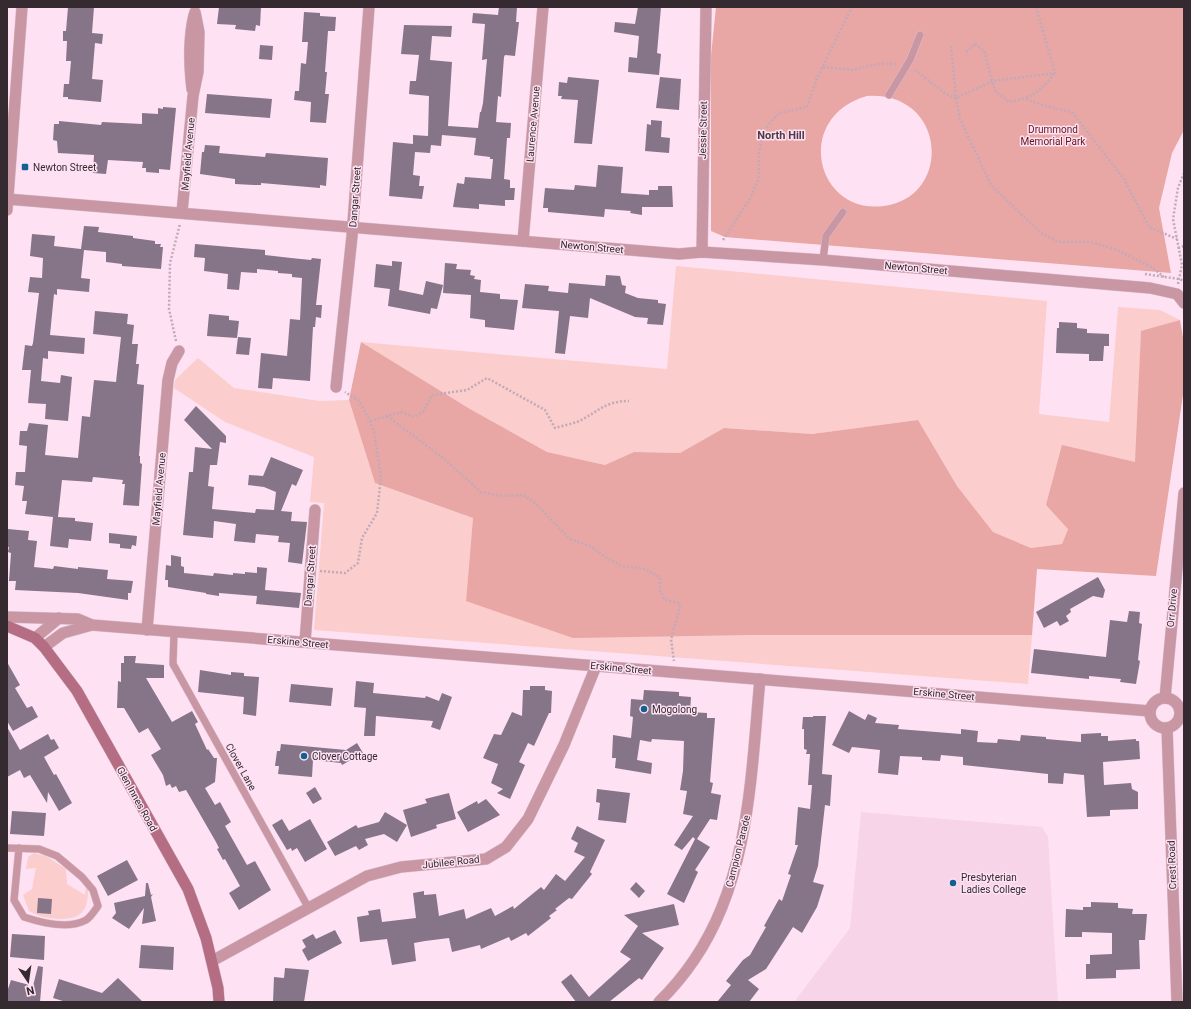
<svg xmlns="http://www.w3.org/2000/svg" width="1191" height="1009" viewBox="0 0 1191 1009" font-family="Roboto,sans-serif">
<style>
.built{fill:#f7d4e8}
.green{fill:#fbcdcc}
.forest{fill:#e8a6a5;fill-rule:evenodd}
.building{fill:#867488}
.lines{fill:none;stroke-linecap:round;stroke-linejoin:round}
.service-casing{stroke:#dac1d0;stroke-width:8}
.minor-casing{stroke:#dac1d0;stroke-width:12}
.tertiary-casing{stroke:#dac1d0;stroke-width:12}
.secondary-casing{stroke:#dac1d0;stroke-width:12}
.path{stroke:#c1aab8;stroke-width:2.5;stroke-dasharray:2 2;stroke-linecap:butt}
.service{stroke:#c997a4;stroke-width:7}
.minor{stroke:#c997a4;stroke-width:11}
.tertiary{stroke:#c997a4;stroke-width:11}
.secondary{stroke:#b46d82;stroke-width:11}
.poi-dot{fill:#155f93;stroke:#fee2f3;stroke-width:1.5}
.labels{text-anchor:middle;dominant-baseline:central;stroke-width:3;stroke-linejoin:round;paint-order:stroke}
.street-label{font-size:10px;fill:#342a30;stroke:#fee2f3}
.park-label{font-size:10px;fill:#61141c;stroke:#fee2f3}
.poi-label{font-size:10px;fill:#342a30;stroke:#fee2f3;text-anchor:start}
.neighbourhood-label{font-size:11px;font-weight:bold;fill:#4f3946;stroke:#fee2f3}
</style>
<rect width="100%" height="100%" fill="#fee2f3"/>
<polygon class="built" points="861,812 1042,827 1048,837 1058,1002 794,1002 850,928"/>
<g class="green">
<polygon points="676,266 1047,301 1039,414 1109,422 1118,307 1160,310 1180,320 1141,332 1136,462 1046,505 1068,528 1062,544 1031,548 993,532 957,486 918,420 812,434 724,428 680,453 634,452 605,465 547,452 470,409 361,342 667,369"/>
<polygon points="198,358 234,388 319,401 349,400 375,483 473,518 466,601 749,635 1032,635 1028,684 314,630 324,503 310,502 314,457 225,422 174,388 175,380"/>
<path d="M 34,853 L 46,856 L 66,869 L 67,884 L 85,895 L 86,886 L 88,888 C 88,911 82,919 59,919 C 47,918 40,917 29,911 L 23,895 L 32,889 L 36,868 L 26,869 L 28,857 Z"/>
</g>
<g class="forest">
<path d="M 716,7 L 1184,7 L 1184,130 L 1172,153 L 1159,208 L 1171,273 L 725,237 L 711,231 L 711,56 ZM 867,96 C 947,91 953,197 884,206 C 815,215 793,117 867,96 Z"/>
<polygon points="1180,320 1184,343 1184,388 1156,576 1037,569 1032,635 749,635 573,638 466,601 473,518 375,483 349,400 361,342 470,409 547,452 605,465 634,452 680,453 724,428 812,434 918,420 957,486 993,532 1031,548 1062,544 1068,529 1046,505 1062,445 1135,462 1141,331"/>
</g>
<g class="building">
<polygon points="68,7 94,7 92,33 103,34 102,44 95,43 92,79 103,80 101,102 68,99 68,97 63,97 64,84 69,84 71,61 66,61 67,41 63,41 63,31 66,31"/>
<polygon points="219,7 261,7 260,26 256,25 255,31 235,29 236,25 217,24"/>
<polygon points="499,7 517,7 516,22 519,22 515,56 505,55 504,57 501,97 498,96 496,122 511,123 510,138 507,138 504,179 510,180 510,188 515,188 514,200 505,200 505,206 479,204 479,209 453,207 457,183 464,184 465,177 491,179 493,159 490,159 490,157 474,155 476,138 442,135 441,146 431,145 430,153 415,152 413,175 420,176 419,186 424,186 422,199 389,196 393,142 413,144 413,135 428,136 429,96 409,94 410,81 416,81 419,55 401,54 404,25 452,26 451,37 432,36 430,60 452,62 448,126 478,128 480,112 481,112 483,103 487,59 482,60 485,24 472,23 473,13 498,15"/>
<polygon points="638,7 661,7 657,53 661,54 659,75 628,72 629,57 637,58 639,36 614,32 615,22 635,24"/>
<polygon points="304,12 320,13 320,16 336,17 335,31 328,31 325,72 327,72 325,94 329,94 326,123 310,122 311,102 294,100 295,91 299,91 301,63 306,64 308,42 302,42"/>
<polygon points="260,45 273,46 272,60 259,59"/>
<polygon points="568,77 599,80 592,144 574,143 578,100 561,99 562,96 558,96 559,82 567,83"/>
<polygon points="660,77 681,79 679,110 656,108"/>
<polygon points="207,94 272,99 270,118 205,113"/>
<polygon points="163,107 176,108 170,170 159,169 159,173 146,172 146,168 142,168 143,162 108,160 106,174 93,173 94,155 58,153 57,141 53,140 54,124 59,124 59,121 101,125 102,122 142,124 142,113 158,114 158,108 163,109"/>
<polygon points="651,120 662,121 661,137 670,138 669,153 645,151 647,124 651,125"/>
<polygon points="205,145 220,146 219,153 265,157 266,153 328,158 326,186 320,185 320,188 261,183 261,185 254,185 235,184 235,179 200,174 202,152 204,152"/>
<polygon points="598,165 623,167 621,193 649,195 649,190 658,190 658,186 672,186 673,207 642,207 642,215 630,213 631,211 605,209 604,217 548,212 548,208 543,208 545,188 574,190 575,185 596,187"/>
<polygon points="84,226 99,227 98,232 133,236 133,238 155,241 155,244 161,244 160,247 163,247 161,269 122,266 122,264 106,262 106,252 84,250 81,278 90,279 89,292 57,289 57,295 54,294 50,335 85,338 84,354 48,351 48,359 43,358 41,381 60,383 61,375 72,377 68,421 45,419 46,404 28,403 31,370 22,370 25,345 32,346 33,343 39,293 28,292 30,277 42,278 43,258 30,256 32,234 55,236 54,246 81,249"/>
<polygon points="195,244 265,250 265,255 291,258 311,260 312,258 321,259 316,305 322,305 321,318 316,317 315,327 313,327 310,381 273,378 272,389 258,388 261,353 287,356 290,319 300,320 302,278 292,277 292,274 278,273 278,271 257,269 257,273 241,272 239,290 227,289 228,274 204,271 205,258 194,257"/>
<polygon points="392,261 402,262 399,290 423,295 426,281 443,285 437,309 431,308 430,314 388,306 390,289 374,287 376,264 392,266"/>
<polygon points="445,263 457,264 456,269 471,270 470,275 475,276 474,279 481,280 480,292 500,294 500,299 518,300 514,330 485,327 485,320 470,318 471,295 443,293"/>
<polygon points="606,275 620,276 622,285 626,286 625,293 638,298 658,300 658,303 666,304 663,325 647,324 648,318 635,317 590,298 588,318 570,316 565,354 555,353 559,311 522,308 525,284 549,286 548,291 568,293 569,283 605,286"/>
<polygon points="95,311 128,314 127,324 134,325 132,344 138,344 136,364 139,364 137,384 144,385 139,456 140,456 140,463 142,464 139,506 123,505 125,484 122,484 123,480 93,477 92,482 62,480 58,517 75,518 75,521 93,523 91,541 69,539 68,548 50,546 53,517 25,514 27,501 22,501 24,486 15,485 16,472 25,472 27,446 19,445 20,431 27,431 29,423 48,425 45,455 78,458 82,416 90,417 94,380 116,382 121,337 93,334"/>
<polygon points="209,314 229,316 229,320 239,321 237,338 207,336"/>
<polygon points="1059,322 1077,323 1077,328 1087,329 1087,333 1109,334 1109,346 1104,346 1103,361 1089,361 1089,354 1056,353 1057,328 1059,328"/>
<polygon points="238,337 251,338 249,355 236,354"/>
<polygon points="196,406 226,436 226,443 220,442 217,465 210,465 208,486 214,487 212,509 255,513 256,509 274,510 276,492 264,487 248,485 249,475 263,476 271,457 303,470 296,486 292,484 281,511 292,512 291,521 307,522 302,564 288,562 290,543 278,542 279,536 256,534 255,543 234,541 236,524 214,521 213,538 183,535 189,472 193,472 195,447 212,449 184,420"/>
<polygon points="8,529 29,531 28,540 37,541 34,567 53,569 54,566 78,569 78,567 108,570 107,579 133,581 131,593 128,593 128,600 78,593 15,590 16,581 9,581 11,553 8,552 9,547 7,547"/>
<polygon points="109,533 137,536 136,546 132,545 131,549 120,548 120,544 109,543"/>
<polygon points="171,555 181,557 181,566 184,567 184,573 213,576 214,573 233,575 233,573 245,574 245,572 257,573 257,567 267,568 265,590 301,593 299,608 256,604 257,596 219,593 219,596 206,594 206,593 168,587 168,580 165,580 166,565 171,566"/>
<polygon points="1098,577 1105,590 1103,598 1093,596 1070,609 1071,612 1066,616 1069,621 1060,626 1057,621 1044,628 1036,612"/>
<polygon points="1129,611 1140,612 1139,623 1142,624 1138,660 1140,661 1136,684 1120,682 1121,679 1089,676 1089,679 1031,673 1034,649 1106,657 1110,620 1127,622"/>
<polygon points="124,656 136,656 135,663 164,665 164,678 146,678 172,722 192,711 198,722 195,724 207,750 208,749 214,758 217,758 215,782 205,788 215,805 220,802 231,822 225,826 247,865 255,861 271,890 239,910 229,893 240,886 225,859 223,860 217,849 219,848 216,842 186,790 179,792 176,786 172,788 170,784 166,786 163,775 151,755 161,749 148,728 139,733 124,708 117,708 118,681 121,682 121,663 124,663"/>
<polygon points="7,662 20,685 15,688 27,708 32,706 38,717 13,731 7,721"/>
<polygon points="200,670 231,675 231,672 244,673 244,676 259,677 256,716 243,714 244,697 198,692"/>
<polygon points="356,681 374,683 373,693 425,698 426,696 439,701 442,693 452,697 440,730 431,727 433,721 376,716 375,736 364,736 366,708 354,707"/>
<polygon points="291,684 333,688 331,706 289,702"/>
<polygon points="530,686 545,686 545,690 552,691 551,713 549,713 534,746 528,743 519,762 525,765 510,799 497,793 503,789 491,783 498,764 483,758 494,734 501,735 512,712 522,716 523,690 530,690"/>
<polygon points="644,690 679,692 679,696 691,697 690,712 707,713 707,718 715,718 710,782 713,783 711,793 721,795 717,820 710,819 697,839 710,847 695,870 698,872 684,903 667,894 695,839 693,837 682,850 674,845 693,816 683,814 687,791 680,790 683,771 684,741 652,739 651,742 640,740 637,760 652,763 651,774 615,768 616,758 612,758 613,735 631,738 633,717 630,716 631,699 643,700"/>
<polygon points="849,711 865,720 868,714 877,718 875,723 899,725 898,729 961,734 961,729 978,731 977,742 997,743 998,739 1020,741 1021,735 1046,737 1046,739 1081,742 1081,734 1101,733 1101,736 1108,736 1108,741 1136,739 1136,741 1139,741 1140,759 1103,762 1104,785 1131,783 1132,789 1138,792 1138,809 1110,810 1110,816 1087,817 1084,775 1064,773 1063,784 1048,783 1048,774 963,765 963,757 941,755 940,761 922,760 922,757 900,756 898,775 878,773 880,750 852,747 849,753 832,745"/>
<polygon points="813,716 826,716 822,774 832,775 830,806 825,805 818,866 813,882 824,885 817,907 802,933 793,927 766,969 748,980 759,989 749,1002 717,1002 731,985 726,981 743,960 750,955 766,927 764,926 779,899 782,901 791,875 788,874 798,845 795,845 798,807 810,809 812,785 808,785 810,754 806,754 807,750 804,749 804,729 802,729 803,717 813,717"/>
<polygon points="7,727 20,750 48,734 51,740 54,739 59,748 44,757 54,775 56,774 72,803 59,811 48,792 47,803 30,775 24,778 20,770 7,777"/>
<polygon points="357,743 363,753 342,765 341,763 313,760 312,777 278,774 279,766 275,766 277,751 280,751 281,744 346,750"/>
<polygon points="315,787 322,799 313,804 306,793"/>
<polygon points="597,789 630,793 626,823 598,820 600,803 596,802"/>
<polygon points="449,793 456,819 436,825 437,828 411,837 403,810 427,803 425,799"/>
<polygon points="486,799 500,815 468,832 457,812 477,801 478,804"/>
<polygon points="12,811 46,813 44,836 10,834"/>
<polygon points="385,812 407,825 397,842 384,834 365,839 368,845 359,850 356,846 335,856 327,842 356,825 358,828 379,822"/>
<polygon points="282,819 289,831 310,819 327,849 305,862 297,848 292,851 291,848 287,850 272,825"/>
<polygon points="577,826 605,840 590,872 592,874 572,899 569,898 555,909 557,910 549,916 551,918 528,936 526,933 511,941 509,937 481,949 480,945 452,952 449,938 425,941 414,943 416,961 392,965 387,939 360,942 357,917 369,915 368,911 380,909 382,922 416,918 413,893 424,891 424,895 436,894 439,916 464,909 466,919 491,908 495,916 513,906 514,909 541,887 544,890 556,874 565,881 585,857 574,852 578,843 571,839"/>
<polygon points="127,860 138,880 108,896 97,876"/>
<polygon points="636,882 645,891 639,898 630,889"/>
<polygon points="146,883 148,883 151,895 153,894 151,897 156,921 142,924 144,908 129,929 112,918 116,913 114,903 145,896"/>
<polygon points="38,898 52,899 51,914 37,913"/>
<polygon points="1091,902 1118,903 1118,908 1133,909 1132,914 1147,914 1145,940 1139,940 1140,969 1116,970 1116,978 1086,979 1086,964 1090,964 1090,955 1112,954 1112,933 1082,932 1082,937 1065,937 1066,909 1083,910 1083,907 1091,907"/>
<polygon points="674,904 679,925 642,933 664,948 642,980 639,978 609,1002 576,1002 561,982 571,974 589,997 631,959 620,952 638,926 624,915"/>
<polygon points="335,930 342,943 308,961 302,950 306,947 302,940 313,934 316,939"/>
<polygon points="12,934 45,936 44,960 10,957"/>
<polygon points="141,945 174,947 173,970 139,968"/>
<polygon points="38,966 43,967 40,1002 7,1002 7,992 11,980 33,986"/>
<polygon points="285,968 309,970 304,1002 273,1002 274,977 284,978"/>
<polygon points="118,978 143,1002 66,1002 53,998 59,979 102,993"/>
</g>
<g class="lines">
<g class="service-casing">
<g id="service">
<polyline points="889,95 910,60 920,35"/>
<polyline points="823,260 826,236 843,212"/>
<polyline points="174,632 173,664 308,907"/>
<path d="M 7,848 L 39,849 L 57,856 L 82,877 L 93,890 L 98,906 C 95,910 91,917 86,920 C 68,930 42,923 24,917 L 14,900 L 19,848"/>
</g>
</g>
<g class="minor-casing">
<g id="minor">
<path d="M 192,89 C 189,64 188,40 194,15"/>
<polyline points="7,199 679,254 702,252 823,260 1150,288 1177,294 1184,303"/>
<polyline points="7,210 22,7"/>
<polyline points="182,212 193,96 198,72 199,32 195,12"/>
<polyline points="523,241 543,7"/>
<polyline points="702,252 706,7"/>
<polyline points="336,387 352,236 369,7"/>
<polyline points="147,630 168,380 172,363 179,351"/>
<polyline points="305,642 315,510"/>
<polyline points="1165,698 1184,493"/>
<polyline points="1167,728 1177,1002"/>
<polyline points="212,961 367,876 401,867 486,859 506,847 528,819 564,745 596,666"/>
<path d="M 659,1002 C 672,989 684,975 694,960 C 750,878 751,774 760,679"/>
</g>
</g>
<g class="tertiary-casing">
<g id="tertiary">
<polyline points="7,617 78,619 92,625 1150,711"/>
<polyline points="35,638 59,618"/>
<polyline points="44,647 63,633 92,625"/>
<circle cx="1165" cy="713" r="15"/>
</g>
</g>
<g class="secondary-casing">
<polyline id="secondary" points="7,626 35,638 44,647 77,691 188,889 206,938 218,988 219,1002"/>
</g>
<g class="path">
<polyline points="1036,7 1055,73"/>
<polyline points="951,46 956,98 960,119 991,185 1041,233 1059,242 1091,242 1117,250 1153,268 1164,277"/>
<path d="M 966,52 L 975,44 L 984,51 L 995,91 L 1009,102 C 1032,98 1040,92 1055,73"/>
<polyline points="823,67 852,70 878,64 898,64"/>
<polyline points="915,70 946,94 956,98 993,81 1055,73"/>
<polyline points="1026,99 1042,105 1072,112 1124,179 1149,227 1177,239"/>
<polyline points="723,240 751,197 759,178 759,152 764,130 779,113 807,107 817,78 852,7"/>
<polyline points="1178,248 1184,246"/>
<polyline points="1145,274 1179,279 1184,281"/>
<polyline points="1178,284 1182,265 1173,219 1178,188 1184,173"/>
<polyline points="176,341 169,309 170,263 180,224"/>
<polyline points="387,416 443,458 481,492 501,496 523,495 535,503 570,539 592,547 605,557 622,566 645,569 660,577 660,591 665,600 679,603 680,607 671,639 674,661"/>
<path d="M 370,421 L 401,412 L 414,417 L 423,412 L 432,395 L 467,390 L 487,378 L 545,410 L 555,428 C 562,426 570,424 577,422 C 597,413 604,401 629,401"/>
<polyline points="320,571 345,573 358,563 362,538 377,513 381,477 374,432 370,421 359,401 345,392"/>
</g>
<use href="#service" class="service"/>
<use href="#minor" class="minor"/>
<use href="#tertiary" class="tertiary"/>
<use href="#secondary" class="secondary"/>
</g>
<g class="poi-dot">
<rect x="21" y="163" width="8" height="8" rx="2"/>
<circle cx="644" cy="709" r="4"/>
<circle cx="304" cy="756" r="4"/>
<circle cx="953" cy="883" r="4"/>
</g>
<g class="labels">
<g class="street-label">
<text transform="translate(533 124) rotate(-85)">Laurence Avenue</text>
<text transform="translate(703 130) rotate(-89)">Jessie Street</text>
<text transform="translate(188 154) rotate(-85)">Mayfield Avenue</text>
<text transform="translate(355 197) rotate(-86)">Dangar Street</text>
<text transform="translate(592 247) rotate(5)">Newton Street</text>
<text transform="translate(916 268) rotate(5)">Newton Street</text>
<text transform="translate(159 489) rotate(-85)">Mayfield Avenue</text>
<text transform="translate(310 576) rotate(-86)">Dangar Street</text>
<text transform="translate(1172 608) rotate(-85)">Orr Drive</text>
<text transform="translate(298 642) rotate(5)">Erskine Street</text>
<text transform="translate(621 668) rotate(5)">Erskine Street</text>
<text transform="translate(944 694) rotate(5)">Erskine Street</text>
<text transform="translate(241 767) rotate(61)">Clover Lane</text>
<text transform="translate(137 799) rotate(61)">Glen Innes Road</text>
<text transform="translate(738 851) rotate(-76)">Campion Parade</text>
<text transform="translate(451 862) rotate(-6)">Jubilee Road</text>
<text transform="translate(1172 865) rotate(-92)">Crest Road</text>
</g>
<g class="park-label">
<text x="1053" y="129">Drummond<tspan x="1053" dy="12">Memorial Park</tspan></text>
</g>
<g class="poi-label">
<text x="33" y="167">Newton Street</text>
<text x="652" y="709">Mogolong</text>
<text x="312" y="756">Clover Cottage</text>
<text x="961" y="877">Presbyterian<tspan x="961" dy="12">Ladies College</tspan></text>
</g>
<g class="neighbourhood-label">
<text x="781" y="135">North Hill</text>
</g>
</g>
<rect width="1191" height="1009" fill="none" stroke="#342a30" stroke-width="16"/>
<g transform="translate(28 981) rotate(167)" stroke="#fee2f3" stroke-width="3" paint-order="stroke">
<path d="M0-3L7 15L0 10L-7 15Z" fill="#342a30"/>
<text y="-6" font-size="11" font-weight="bold" text-anchor="middle" fill="#342a30">N</text>
</g>
</svg>
